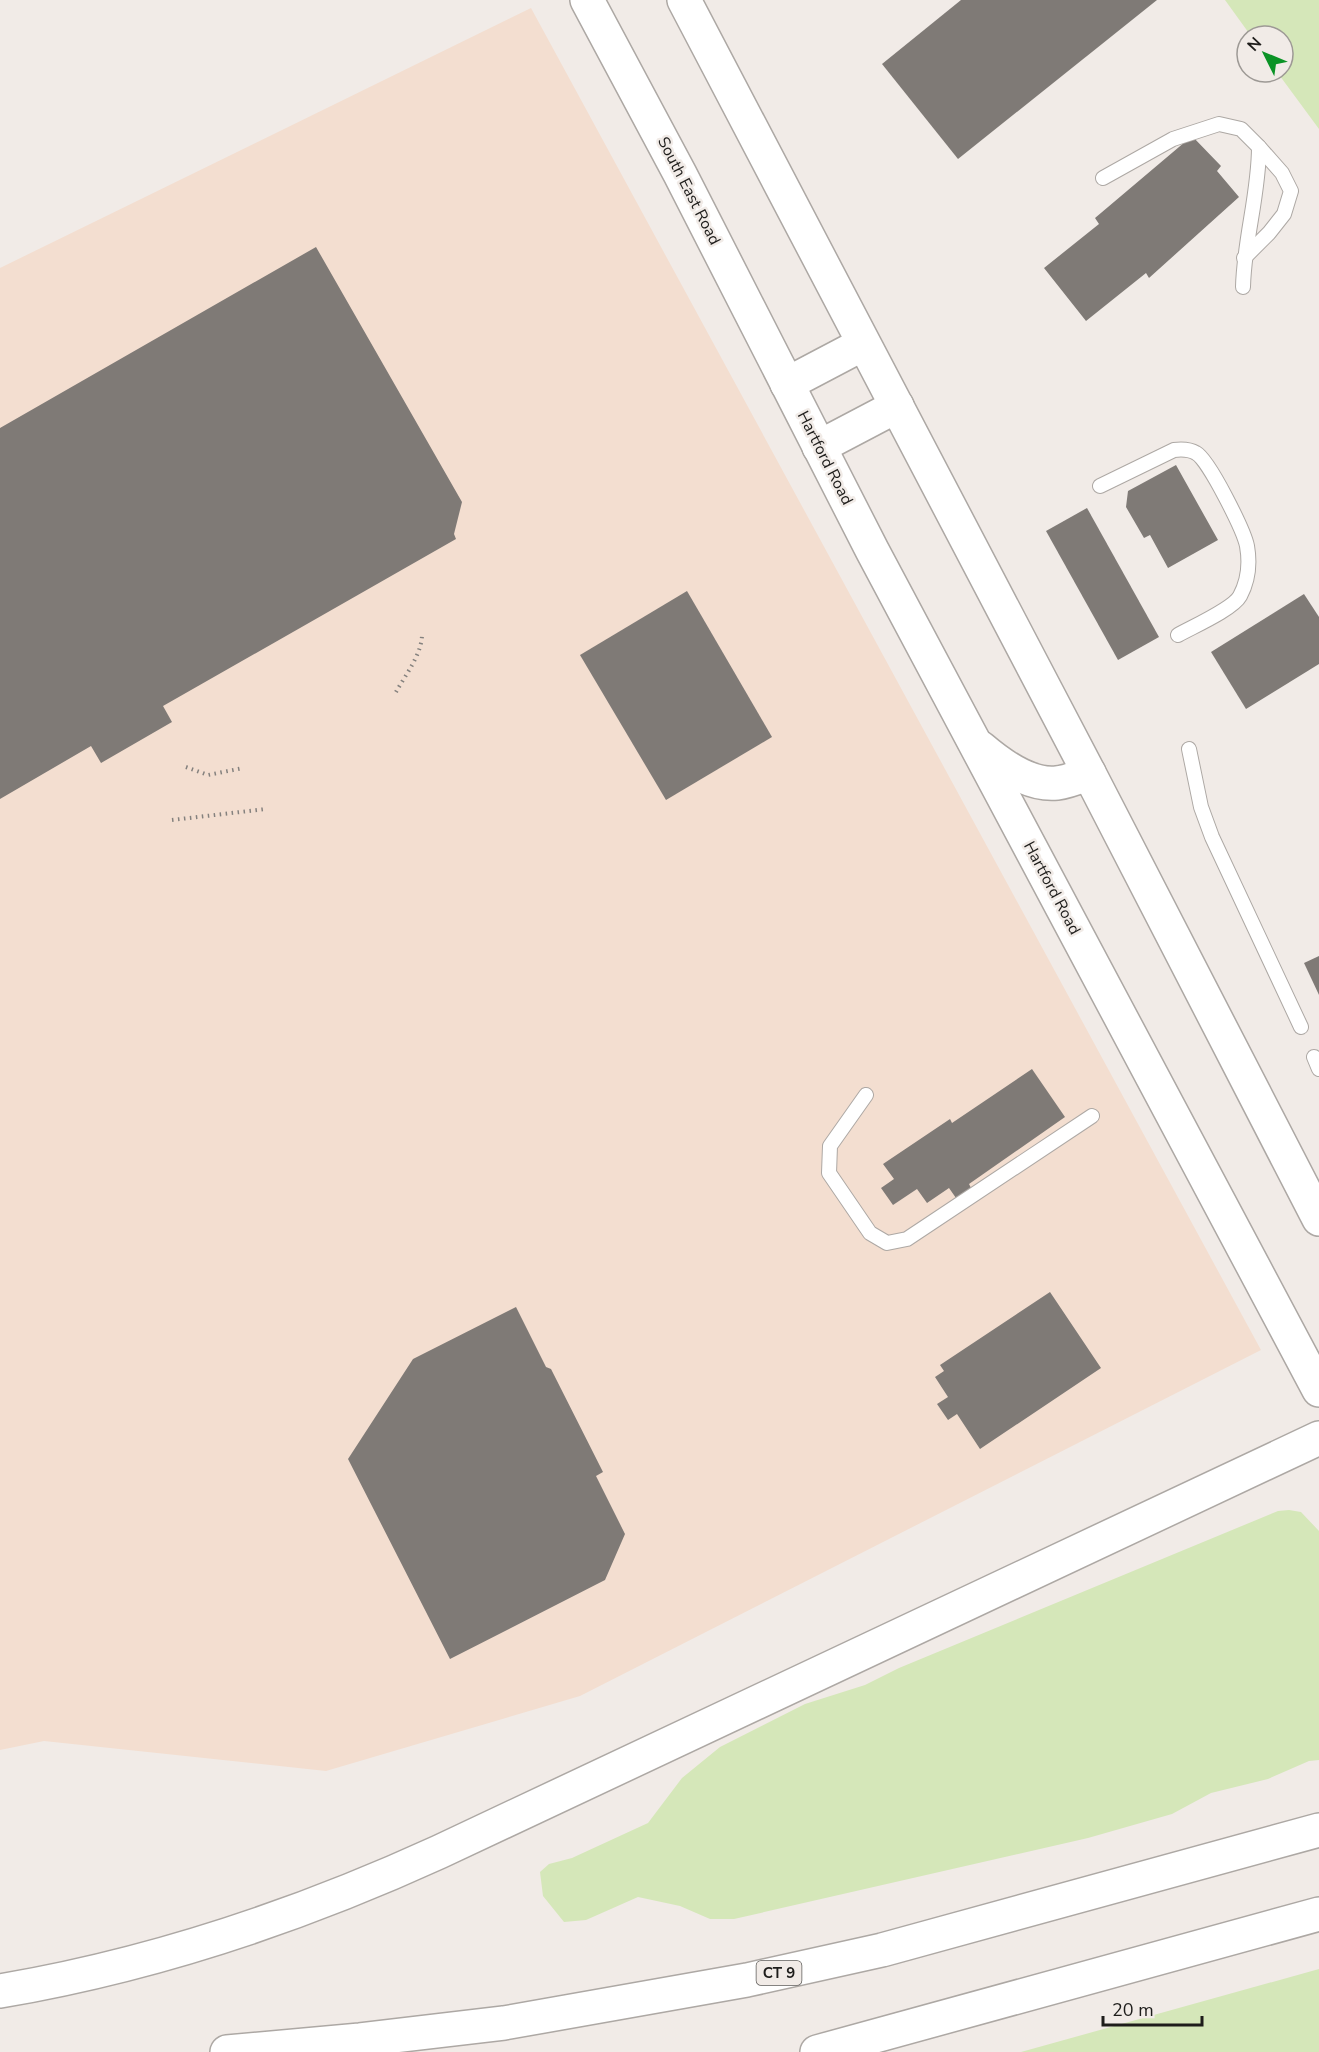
<svg xmlns="http://www.w3.org/2000/svg" width="1319" height="2052" viewBox="0 0 1319 2052" font-family="'Nunito Sans',sans-serif">
<style>
.commercial{fill:#f3ded0}
.green{fill:#d5e7b9}
.building{fill:#7f7a76}
.lines{fill:none;stroke-linecap:round;stroke-linejoin:round}
.service-casing{stroke:#ada8a4;stroke-width:16}
.secondary-casing{stroke:#ada8a4;stroke-width:36}
.motorway-casing{stroke:#ada8a4;stroke-width:36}
.path{stroke:#84817e;stroke-width:4;stroke-dasharray:1.5 4.5;stroke-linecap:butt}
.service{stroke:#fff;stroke-width:14}
.secondary{stroke:#fff;stroke-width:33}
.motorway{stroke:#fff;stroke-width:33}
.labels{text-anchor:middle;dominant-baseline:central;stroke-width:5;stroke-linejoin:round;paint-order:stroke}
.shield{fill:#f1ebe7;stroke:#5d5b58;stroke-width:1.5}
.shield-label{font-size:15px;font-weight:bold;fill:#1e1d1b}
.street-label{font-size:16px;fill:#1e1d1b;stroke:#f1ebe7}
</style>
<rect width="100%" height="100%" fill="#f1ebe7"/>
<polygon class="commercial" points="531,8 1261,1350 580,1696 326,1771 44,1741 0,1750 0,268"/>
<g class="green">
<polygon points="1225,0 1319,0 1319,129 1277,72 1283,72 1283,36 1251,36"/>
<polygon points="1289,1510 1301,1512 1319,1531 1319,1760 1309,1761 1268,1779 1211,1793 1172,1814 1088,1838 734,1919 710,1919 680,1906 638,1897 586,1920 564,1922 543,1896 540,1872 549,1864 572,1858 648,1823 682,1778 720,1747 805,1704 865,1685 899,1668 1278,1511"/>
<polygon points="1319,1969 1319,2052 1021,2052"/>
</g>
<g class="building">
<polygon points="961,0 1157,0 958,159 882,64"/>
<polygon points="1192,136 1221,166 1217,171 1239,197 1149,278 1146,273 1086,321 1044,268 1099,224 1095,218"/>
<polygon points="316,247 462,502 454,534 456,539 163,706 172,722 101,763 91,746 0,799 0,428"/>
<polygon points="1176,465 1218,540 1168,568 1150,535 1144,538 1126,507 1128,491"/>
<polygon points="1087,508 1159,637 1118,660 1046,531"/>
<polygon points="687,591 772,737 666,800 580,655"/>
<polygon points="1304,594 1319,617 1319,664 1246,709 1211,652"/>
<polygon points="1319,956 1319,995 1304,963"/>
<polygon points="1032,1069 1065,1117 969,1184 971,1188 956,1198 949,1188 927,1203 917,1189 893,1205 881,1188 894,1179 883,1164 950,1119 952,1123"/>
<polygon points="1050,1292 1101,1368 980,1449 957,1414 948,1420 937,1404 948,1397 935,1377 944,1371 940,1365"/>
<polygon points="516,1307 546,1367 551,1369 603,1472 596,1476 625,1534 605,1580 450,1659 348,1459 413,1359"/>
</g>
<g class="lines">
<g class="service-casing">
<g id="service">
<path d="M 1103,178 L 1173,139 L 1219,124 L 1241,129 L 1259,147 C 1259,194 1244,240 1243,287"/>
<polyline points="1244,258 1269,233 1284,214 1291,191 1282,173 1259,147"/>
<path d="M 1100,486 L 1174,450 C 1182,449 1189,449 1196,453 C 1209,460 1244,531 1247,546 C 1250,563 1248,581 1240,596 C 1233,609 1192,627 1178,635"/>
<polyline points="1189,749 1201,807 1212,837 1301,1027"/>
<polyline points="1314,1057 1319,1069"/>
<polyline points="866,1095 830,1146 829,1173 870,1233 887,1243 907,1239 1092,1116"/>
</g>
</g>
<g class="secondary-casing">
<g id="secondary">
<polyline points="587,0 680,174 872,550 1319,1390"/>
<polyline points="684,0 1089,773 1319,1219"/>
<polyline points="787,384 863,344"/>
<polyline points="819,447 897,406"/>
<path d="M 981,748 C 1001,765 1029,786 1057,783 C 1068,782 1079,777 1089,773"/>
</g>
</g>
<g class="motorway-casing">
<g id="motorway">
<path d="M 0,1991 C 153,1965 299,1916 439,1852 L 1319,1438"/>
<polyline points="227,2052 360,2040 504,2023 747,1980 882,1950 1319,1830"/>
<polyline points="817,2052 1319,1914"/>
</g>
</g>
<g class="path">
<path d="M 396,692 C 406,674 422,654 422,634"/>
<polyline points="186,767 208,775 243,768"/>
<polyline points="172,820 266,809"/>
</g>
<use href="#service" class="service"/>
<use href="#secondary" class="secondary"/>
<use href="#motorway" class="motorway"/>
</g>
<g class="labels">
<rect class="shield" x="756.5" y="1961" width="45" height="24" rx="4.5"/>
<g class="shield-label">
<text x="779" y="1973">CT 9</text>
</g>
<g class="street-label">
<text transform="translate(689 191) rotate(63)">South East Road</text>
<text transform="translate(825 458) rotate(63)">Hartford Road</text>
<text transform="translate(1052 888) rotate(62)">Hartford Road</text>
</g>
</g>
<g transform="translate(1265 54) rotate(313)"><circle r="28" fill="#f1ebe7" stroke="#9d9995" stroke-width="1.5"/>
<path d="M0-4.5L10 22L0 15L-10 22Z" fill="#0b9326"/>
<text y="-9" font-size="16" font-weight="bold" text-anchor="middle" fill="#1e1d1b">N</text>
</g>
<path d="M1103 2016v9h99v-9" fill="none" stroke="#1e1d1b" stroke-width="3"/>
<text x="1112" y="2016" font-size="18" fill="#1e1d1b" stroke="#f1ebe7" stroke-width="4.5" paint-order="stroke">20 m</text>
</svg>
